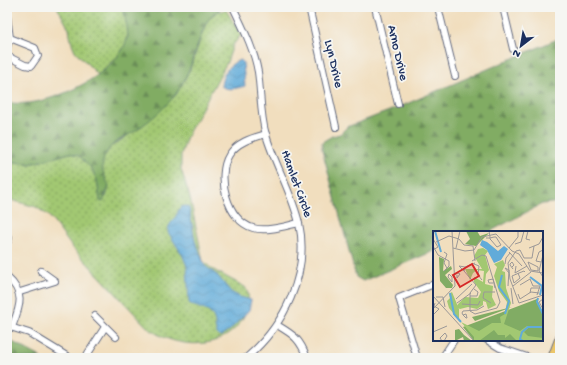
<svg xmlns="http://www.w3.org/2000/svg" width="567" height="365" viewBox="0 0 567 365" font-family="'Gochi Hand',sans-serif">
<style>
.grass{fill:url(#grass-dots);stroke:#5e7c68}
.forest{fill:url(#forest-firs);stroke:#4e6e61}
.water{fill:url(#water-waves);stroke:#3e6d9c}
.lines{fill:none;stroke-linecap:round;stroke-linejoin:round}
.minor-casing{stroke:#666c80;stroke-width:8}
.major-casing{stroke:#666c80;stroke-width:10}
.minor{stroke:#fff;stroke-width:6}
.major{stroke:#ecc669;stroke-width:8}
.labels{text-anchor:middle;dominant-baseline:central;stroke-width:3.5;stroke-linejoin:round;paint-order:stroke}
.street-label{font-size:13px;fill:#1b2f5e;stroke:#f6f6f2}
.inset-river{fill:none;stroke:#61abd9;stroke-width:2}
.inset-road{fill:none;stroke:#9b9898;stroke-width:1}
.view{fill:#d62828;fill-opacity:0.15;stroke:#d62828;stroke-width:2}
.inset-edge{fill:none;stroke:#1b2f5e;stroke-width:2}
</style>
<defs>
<pattern id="grass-dots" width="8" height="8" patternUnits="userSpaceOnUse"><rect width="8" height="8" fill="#a2c872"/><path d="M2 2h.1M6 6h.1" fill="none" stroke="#83a361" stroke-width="1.8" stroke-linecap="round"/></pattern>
<pattern id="forest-firs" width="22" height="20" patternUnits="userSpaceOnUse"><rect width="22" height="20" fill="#81ac64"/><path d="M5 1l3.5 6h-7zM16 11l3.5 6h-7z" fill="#698c56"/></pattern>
<pattern id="water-waves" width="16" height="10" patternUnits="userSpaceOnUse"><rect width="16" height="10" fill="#61abd9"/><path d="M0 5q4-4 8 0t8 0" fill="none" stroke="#4f8cb3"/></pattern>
</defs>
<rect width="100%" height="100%" fill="#f6f6f2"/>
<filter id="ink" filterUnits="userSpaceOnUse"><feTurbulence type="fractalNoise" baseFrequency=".025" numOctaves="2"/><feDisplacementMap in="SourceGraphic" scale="8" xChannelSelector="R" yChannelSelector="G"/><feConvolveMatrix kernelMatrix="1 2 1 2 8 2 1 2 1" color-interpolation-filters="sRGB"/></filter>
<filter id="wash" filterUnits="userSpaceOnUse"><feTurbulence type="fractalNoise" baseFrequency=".012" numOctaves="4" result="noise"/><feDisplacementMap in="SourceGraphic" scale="16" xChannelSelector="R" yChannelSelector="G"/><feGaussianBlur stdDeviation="0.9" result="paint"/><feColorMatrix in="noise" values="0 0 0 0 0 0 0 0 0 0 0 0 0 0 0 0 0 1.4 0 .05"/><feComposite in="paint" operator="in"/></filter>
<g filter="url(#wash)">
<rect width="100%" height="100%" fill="#f1debe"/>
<g class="grass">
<path d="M 57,7 L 124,7 C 123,17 129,23 129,32 C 129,50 110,63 98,75 L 75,51 L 71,41 L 69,29 Z"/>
<path d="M 226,10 L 241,35 L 233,45 L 227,62 L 187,136 L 181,155 L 181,169 L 190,198 L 203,261 L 212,269 L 245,287 C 250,295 249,302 246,311 C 231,352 176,351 147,327 L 72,247 L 49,216 L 36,207 L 7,199 L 7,161 L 30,164 L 70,153 L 79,156 L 91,168 L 97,180 L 99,193 L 106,197 L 109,186 L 102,172 L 103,159 L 110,147 L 123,139 L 167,104 L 176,95 L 190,69 L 206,23 L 211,15 L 219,11 Z"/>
</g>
<g class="forest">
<path d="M 124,7 L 221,7 C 217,13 211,15 207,22 C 195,45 192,74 175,95 C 166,107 152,119 139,128 C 131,135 115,140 109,149 C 99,163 102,171 109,186 L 103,202 L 100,201 L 97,180 L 91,168 L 79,156 L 70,153 L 30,164 L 7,161 L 7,102 C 41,111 114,77 126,42 C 131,29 123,20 124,7 Z"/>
<polygon points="560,38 560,202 542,204 489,232 434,232 434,251 363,281 356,277 322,149 322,142 332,136 340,134 347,127 397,108"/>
<polygon points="7,339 39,356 41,358 7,358"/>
</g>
<g class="water">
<path d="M 241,60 L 243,63 L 245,86 C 237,88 229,91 221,86 C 222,75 230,62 241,60 Z"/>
<path d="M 186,206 L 189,208 L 195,241 L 205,266 L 217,275 L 231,292 L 240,297 L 251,300 L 249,310 L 230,330 L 220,337 C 213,331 217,323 213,316 C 209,309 196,308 189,303 L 187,266 L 182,254 L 168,232 C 168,223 173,223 176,216 C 179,211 178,206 186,206 Z"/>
</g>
</g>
<g filter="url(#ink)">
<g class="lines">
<g class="minor-casing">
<g id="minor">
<path d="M 233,7 C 243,28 254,49 258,72 C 261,92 260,115 266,135 C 275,165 292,193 299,223 C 310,274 284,326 246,358"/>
<polyline points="309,7 336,127"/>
<polyline points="375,7 398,104"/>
<polyline points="438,7 455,76"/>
<polyline points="503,7 513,49"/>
<polyline points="7,16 10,38 7,47"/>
<polyline points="7,56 25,65 31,66 38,56 35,48 10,38"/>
<path d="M 266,134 C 252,138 237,142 229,155 C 216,176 227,221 253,228 C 267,232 285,226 299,223"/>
<polyline points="7,236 9,238 7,243"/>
<path d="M 7,277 C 26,294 20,306 12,327"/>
<polyline points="20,292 55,281 41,271"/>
<polyline points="95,316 116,337"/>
<path d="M 277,325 C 294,335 300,339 307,358"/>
<polyline points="7,326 29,333 70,358"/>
<polyline points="487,340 500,348 530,358"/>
<polyline points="85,358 105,327"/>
<polyline points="417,358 399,298 434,284"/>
<polyline points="442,358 454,340"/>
</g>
</g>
<g class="major-casing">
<polyline id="major" points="552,358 560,337"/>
</g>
<use href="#minor" class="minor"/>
<use href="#major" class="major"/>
</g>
</g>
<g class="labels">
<g class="street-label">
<text transform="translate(397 53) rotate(77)">Arno Drive</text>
<text transform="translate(333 64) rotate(77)">Lyn Drive</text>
<text transform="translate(296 184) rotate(70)">Hamlet Circle</text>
</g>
</g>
<g transform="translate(433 231)">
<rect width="110" height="110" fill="#f1debe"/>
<path d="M 50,17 L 55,20 L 52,24 L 56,39 L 53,43 L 52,53 L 60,55 L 59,66 L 63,74 L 55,78 L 53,71 L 50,70 L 50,74 L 44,78 L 35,76 L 27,78 L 23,76 L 26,72 L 32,66 L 45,67 L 48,61 L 41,51 L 41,46 L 50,51 L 51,40 L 44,39 L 40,42 L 37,49 L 32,38 L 49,38 L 41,25 L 45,18 Z" fill="#a2c872"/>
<path d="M 33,0 L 44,0 L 47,5 L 56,2 L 43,15 L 32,13 L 37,8 ZM 6,26 L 11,28 L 10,40 L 18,35 L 19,38 L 12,44 L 20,54 L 19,57 L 13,57 L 7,50 ZM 104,68 L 110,82 L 110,110 L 41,110 L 30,96 ZM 79,76 L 42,90 L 39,86 ZM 26,98 L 31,104 L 39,110 L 31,110 L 30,106 L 22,110 L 22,99 Z" fill="#81ac64"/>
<path d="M 70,29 L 72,34 L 69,40 L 72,41 L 73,57 L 78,72 L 71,93 L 87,100 L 94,95 L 110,95 L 95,97 L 91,101 L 95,105 L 110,107 L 110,110 L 84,110 L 77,103 L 72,107 L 72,104 L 65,104 L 61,99 L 46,110 L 41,110 L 41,106 L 28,91 L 46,100 L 59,92 L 68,92 L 67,86 L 72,83 L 74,71 L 66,60 L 61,45 L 64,36 L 61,33 ZM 19,61 L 26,78 L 26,89 L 16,77 L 14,70 L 17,67 L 16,63 Z" fill="#a2c872"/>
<path d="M 49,9 L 54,11 L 65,20 L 71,15 L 75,18 L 68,29 L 61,32 L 54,19 L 47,14 Z" fill="#61abd9"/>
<path class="inset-river" d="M 2,0 L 8,21M 69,44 L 66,56 L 76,70 L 72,83M 97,46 L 109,55 L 107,64M 17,62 L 21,83 L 28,91M 105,67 L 104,71 L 110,83M 90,110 L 87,108 L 89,101 L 95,96 L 110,96"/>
<path class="inset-road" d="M 95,0 L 93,8 L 97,9M 53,7 L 57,7 L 61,6 L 63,6 L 68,14 L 64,16 L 58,9 L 57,8 L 57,6 L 56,0M 0,8 L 5,16 L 0,19M 3,11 L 16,5 L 26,8 L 31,14 L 40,15 L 42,30M 82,13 L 88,11 L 91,0M 0,15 L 5,24 L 16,30 L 16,35 L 11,40M 101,15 L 99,27 L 91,27 L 87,19 L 83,20 L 75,32 L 77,48 L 86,72 L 110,64M 20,17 L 32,20 L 41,19 L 49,6 L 63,3 L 79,20 L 86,23 L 97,40 L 110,42M 23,17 L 27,0M 76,17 L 85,6 L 85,0M 96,17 L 106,13 L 110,6M 11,21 L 14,23 L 11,32 L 14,37M 76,21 L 89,35M 39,30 L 49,24 L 53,25 L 67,71 L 64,77 L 42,83 L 37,80 L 37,62 L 43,54 L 31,40 L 32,36 L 42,32M 95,31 L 105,36 L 105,40 L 98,39 ZM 108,31 L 103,30 L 106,21 L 110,19M 41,33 L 46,35 L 45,44 L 49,49M 72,33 L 73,27 L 77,22M 83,35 L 82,42 L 94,35M 79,36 L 81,34 L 79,31 L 77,33 L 77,34 L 80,38M 31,40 L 26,35 L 32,36M 85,42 L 87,47 L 81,52 L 79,45 L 86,42 L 91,40 L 92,41M 16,43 L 19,46 L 19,51 L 15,46 ZM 21,44 L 25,42 L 27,43 L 24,47 L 24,44M 110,46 L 106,40 L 110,24M 60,52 L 56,52 L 55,49 L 60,48 L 62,57M 87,54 L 97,48 L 100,55 L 107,55 L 104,64M 75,55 L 76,39 L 72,37 L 76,42M 80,55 L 98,41M 78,57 L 80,73M 97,62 L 98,57 L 107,57M 85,63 L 87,68 L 98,61 L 106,62M 0,65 L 41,110M 37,65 L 44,65 L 45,61 L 41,58M 3,66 L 10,66 L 12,76M 23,68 L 39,53M 110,68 L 106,71 L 110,78M 24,72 L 38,62M 58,72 L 50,67 L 51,61 L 62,61M 29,73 L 45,74 L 47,70M 0,78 L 22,55 L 19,0M 0,84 L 6,78 L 1,75 L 2,72M 30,84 L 33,83 L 34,87 L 33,87 L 30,84 L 29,82 L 30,80 L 44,79 L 51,75M 0,101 L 14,95M 9,110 L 7,107 L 12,102 L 14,105 L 11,110"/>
<path class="view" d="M 39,33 L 46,45 L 27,56 L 20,44 Z"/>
<rect width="110" height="110" class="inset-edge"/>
</g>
<rect width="567" height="365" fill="none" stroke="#f6f6f2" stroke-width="24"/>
<g transform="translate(521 46) rotate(211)" stroke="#f6f6f2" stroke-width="3" paint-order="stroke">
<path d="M0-3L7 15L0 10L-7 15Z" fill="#1b2f5e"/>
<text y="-6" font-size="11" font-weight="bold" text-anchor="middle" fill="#1b2f5e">N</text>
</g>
</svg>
